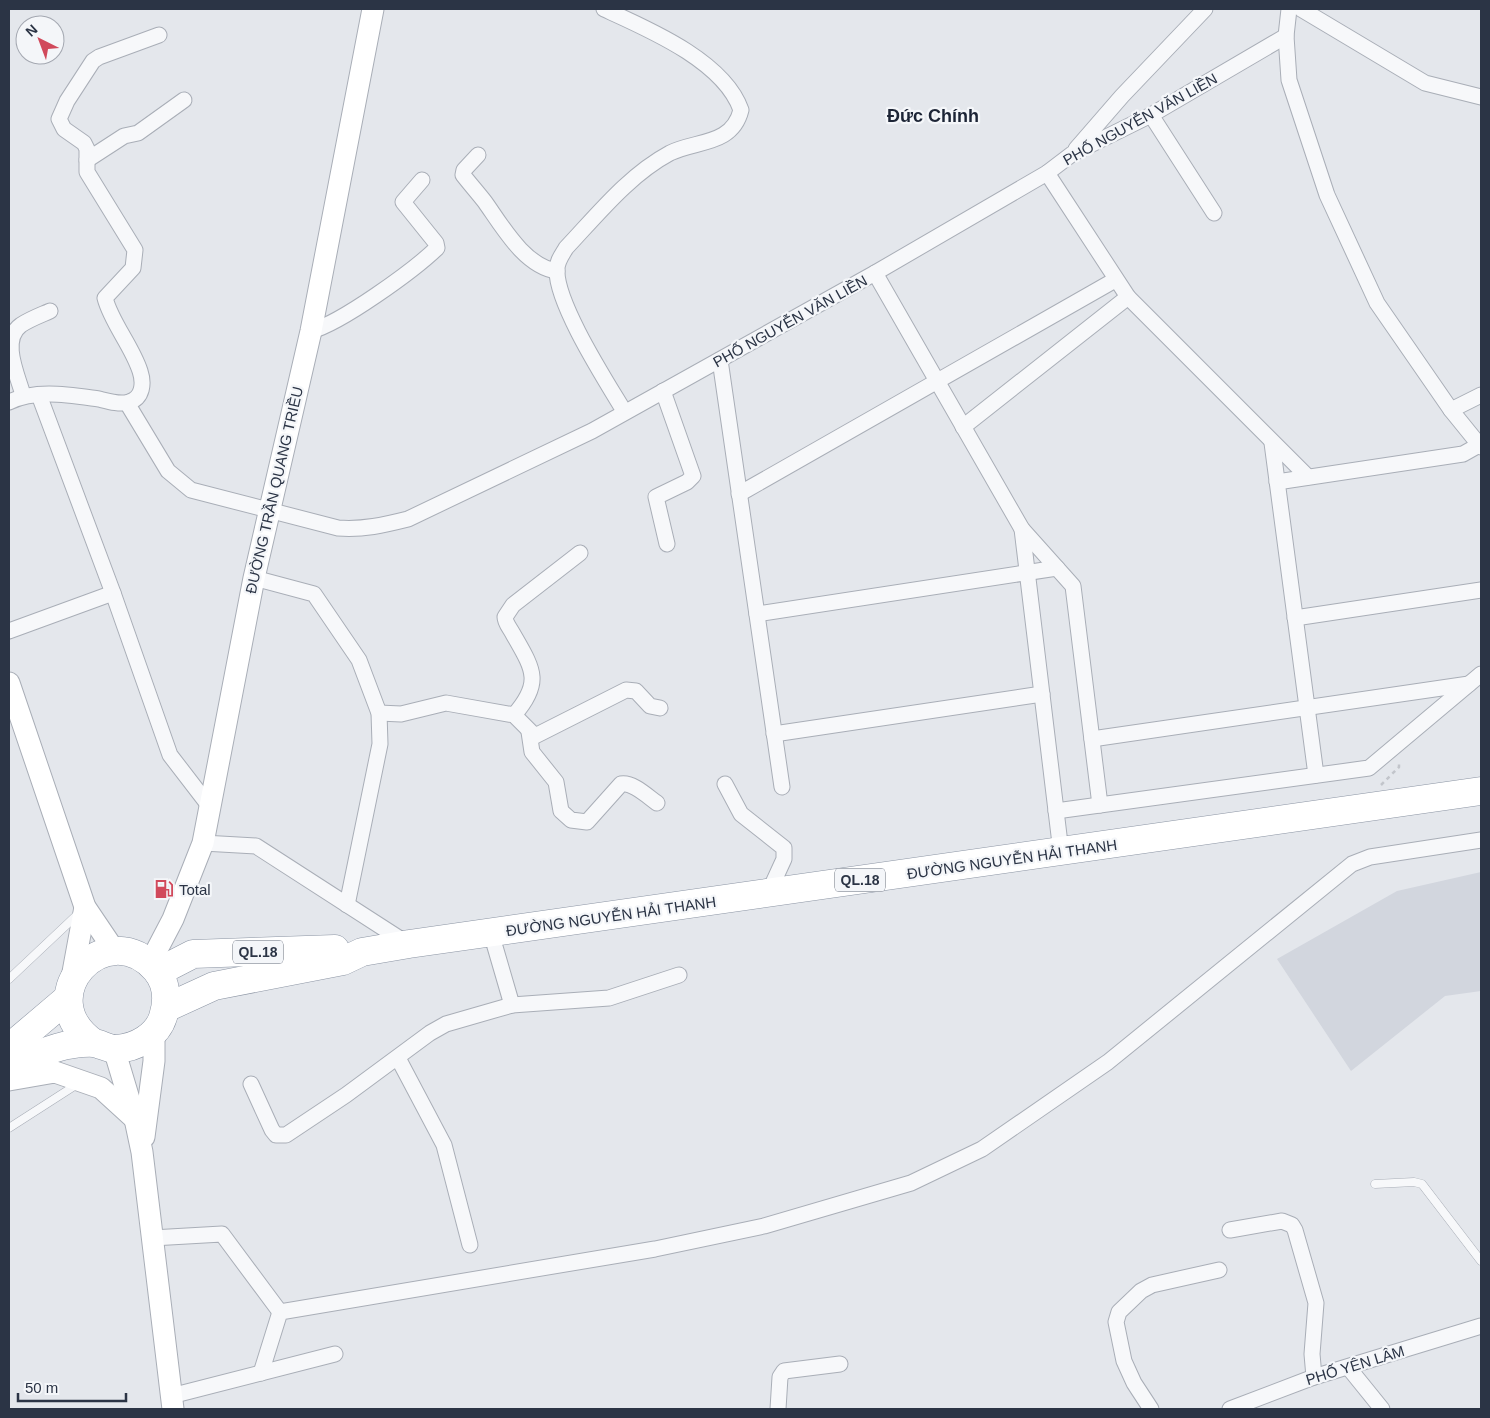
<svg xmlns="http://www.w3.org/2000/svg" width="1490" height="1418" viewBox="0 0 1490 1418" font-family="Helvetica,sans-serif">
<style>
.built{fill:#d2d6de}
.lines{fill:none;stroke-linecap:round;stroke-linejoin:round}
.lane-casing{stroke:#a9aeb7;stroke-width:9}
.street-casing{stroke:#a9aeb7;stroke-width:17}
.secondary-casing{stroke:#a9aeb7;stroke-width:23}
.highway-casing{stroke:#8b94a3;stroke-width:29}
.path{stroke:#c2c5cb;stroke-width:2.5;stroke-dasharray:4 4;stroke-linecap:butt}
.lane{stroke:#f7f8fa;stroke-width:8}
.street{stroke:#f7f8fa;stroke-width:15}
.secondary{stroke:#fff;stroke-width:21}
.highway{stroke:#fff;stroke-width:28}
.labels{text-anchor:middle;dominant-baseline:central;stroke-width:4.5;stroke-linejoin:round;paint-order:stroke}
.shield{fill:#f4f6f9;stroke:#676e7b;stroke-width:1}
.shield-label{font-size:14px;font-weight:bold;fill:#2b3445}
.street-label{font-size:15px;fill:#2b3445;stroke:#f4f6f9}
.poi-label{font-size:15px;fill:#2b3445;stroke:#f4f6f9;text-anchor:start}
.quarter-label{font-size:18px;font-weight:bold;fill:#1d2536;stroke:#f4f6f9}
</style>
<rect width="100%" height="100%" fill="#e4e7ec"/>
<polygon class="built" points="1481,872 1481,991 1445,996 1351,1071 1277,959 1397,891"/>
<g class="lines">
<g class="lane-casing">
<g id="lane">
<polyline points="9,979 78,914"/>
<polyline points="9,1128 79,1083"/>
<polyline points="1375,1184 1414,1182 1422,1184 1481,1261"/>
</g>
</g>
<g class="street-casing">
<g id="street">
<path d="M 604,9 C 648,29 724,61 741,110 C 732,146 696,140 670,153 C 629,175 598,214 566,248 C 562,255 557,261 557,269 C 555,302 606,381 624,411"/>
<polyline points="1289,9 1286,36 1289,80 1327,195 1377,303 1451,410 1481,447"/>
<polyline points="1301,9 1425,83 1481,97"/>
<polyline points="1151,115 1214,213"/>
<polyline points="1076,149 1122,96 1205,9"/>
<path d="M 478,155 L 464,170 L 463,175 C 470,184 478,193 485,202 C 502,226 525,267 557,271"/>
<polyline points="87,160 124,136 138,133 184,100"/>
<polyline points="1047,173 1128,297 1308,477"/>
<polyline points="875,273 1022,529 1073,586 1100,805"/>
<path d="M 311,331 C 341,323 413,271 437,248 L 436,243 L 403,202 L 422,180"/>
<polyline points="720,360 782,787"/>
<polyline points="663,391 693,476 687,482 656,497 667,544"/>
<path d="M 23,395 C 18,376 0,340 21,325 C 30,319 41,315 50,311"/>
<polyline points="39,395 113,593 170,755 210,807"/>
<path d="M 9,402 C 36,389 69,395 99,399 C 107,401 120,405 129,402 C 143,398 144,383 140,371 C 132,346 111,322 105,298 L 133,268 L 135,250 L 87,172 L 87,149 L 84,143 L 64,129 L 59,119 L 67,101 L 93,61 L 99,57 L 159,35"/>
<path d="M 127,403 L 168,471 L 191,490 L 338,528 C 363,530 384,525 408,519 L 592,431 L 875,273 L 1047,173 L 1072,154 L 1151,115 L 1286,36"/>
<polyline points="1451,410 1481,395"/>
<polyline points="963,427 1128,297"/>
<polyline points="1272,443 1316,775"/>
<polyline points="1277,482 1463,454 1479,445"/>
<polyline points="739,494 1115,280"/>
<polyline points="1022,529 1061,852"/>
<polyline points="254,578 314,594 359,660 379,713 380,744 347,905"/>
<polyline points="757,614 1057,568"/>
<polyline points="1295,618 1481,590"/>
<polyline points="9,631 113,593"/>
<polyline points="379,713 401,714 446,703 514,715 535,736 626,690 636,691 650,706 660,708"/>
<path d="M 514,715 C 543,682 533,669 513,634 C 510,628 505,623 505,617 L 513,605 L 580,553"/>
<path d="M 529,732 L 532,752 L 556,782 L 561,811 L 571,820 L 587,822 L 621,784 C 633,782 647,796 657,803"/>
<polyline points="774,734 1042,694"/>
<polyline points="1092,739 1469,684"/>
<polyline points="725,784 741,814 784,848 784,859 768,894"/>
<polyline points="1056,811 1369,768 1481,674"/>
<polyline points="203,843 256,846 408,944"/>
<polyline points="491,933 512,1005"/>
<polyline points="398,1058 444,1145 470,1245"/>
<polyline points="251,1084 272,1130 276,1135 286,1135 346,1095 430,1033 446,1024 512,1005 609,998 679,975"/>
<polyline points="1230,1230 1282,1221 1292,1225 1295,1230 1316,1303 1312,1354 1314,1377"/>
<polyline points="152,1238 222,1234 280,1312"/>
<polyline points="1348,1367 1382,1409"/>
<polyline points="261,1373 280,1312 655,1249 764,1226 911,1183 982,1149 1108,1062 1352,864 1370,857 1481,840"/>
<polyline points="171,1396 335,1354"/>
<polyline points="778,1409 780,1377 784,1371 840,1364"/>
<polyline points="1151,1409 1134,1383 1124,1361 1116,1322 1119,1312 1141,1291 1152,1285 1219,1270"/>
<polyline points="1230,1409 1314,1377 1481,1326"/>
</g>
</g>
<g class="secondary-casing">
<g id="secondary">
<polyline points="9,683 85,907 114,950"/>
<polyline points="150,963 173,919 203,843 254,578 311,331 373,9"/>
<polyline points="71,983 85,907"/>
<polyline points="114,1049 135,1119 142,1152 173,1409"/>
<polyline points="9,1080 55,1072 101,1088 135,1119"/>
<polyline points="144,1137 154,1061 154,1032"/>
</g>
</g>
<g class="highway-casing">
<g id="highway">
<polyline points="158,972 193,954 335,949"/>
<polyline points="166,1008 214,986 343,961 362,952 409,944 1481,791"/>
<polyline points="9,1048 68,998"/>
<path d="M 9,1072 C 24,1059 47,1050 67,1045 C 75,1044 86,1042 94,1043 C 101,1044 108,1049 116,1049 C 136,1048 157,1036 163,1017 C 168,1001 167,983 156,970 C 106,913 28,997 94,1043"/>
</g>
</g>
<polyline class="path" points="1381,785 1399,767 1399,763"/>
<use href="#lane" class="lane"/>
<use href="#street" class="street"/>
<use href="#secondary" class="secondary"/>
<use href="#highway" class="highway"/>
</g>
<defs>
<g id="fuel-bare" transform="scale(1.5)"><path d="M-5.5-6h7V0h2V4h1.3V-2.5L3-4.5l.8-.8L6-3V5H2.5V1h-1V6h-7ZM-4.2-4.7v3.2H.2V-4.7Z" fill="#d1495b" stroke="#f4f6f9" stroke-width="2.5" paint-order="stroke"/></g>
</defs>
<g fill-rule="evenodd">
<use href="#fuel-bare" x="164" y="889"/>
</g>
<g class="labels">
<g class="shield">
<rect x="835" y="868.5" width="50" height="23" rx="4"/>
<rect x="233" y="940.5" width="50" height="23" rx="4"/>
</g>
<g class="shield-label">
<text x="860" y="880">QL.18</text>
<text x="258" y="952">QL.18</text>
</g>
<g class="street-label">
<text transform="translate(1140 119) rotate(-29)">PHỐ NGUYỄN VĂN LIỀN</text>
<text transform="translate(790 321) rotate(-29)">PHỐ NGUYỄN VĂN LIỀN</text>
<text transform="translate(274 490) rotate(-77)">ĐƯỜNG TRẦN QUANG TRIỀU</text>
<text transform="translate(1012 859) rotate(-8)">ĐƯỜNG NGUYỄN HẢI THANH</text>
<text transform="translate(611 916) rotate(-8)">ĐƯỜNG NGUYỄN HẢI THANH</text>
<text transform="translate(1355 1365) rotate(-17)">PHỐ YÊN LÂM</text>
</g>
<g class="poi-label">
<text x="179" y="889">Total</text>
</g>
<g class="quarter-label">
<text x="933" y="116">Đức Chính</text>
</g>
</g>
<rect width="1490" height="1418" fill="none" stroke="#2b3445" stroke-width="20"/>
<g transform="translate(40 40) rotate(318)"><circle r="24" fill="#f4f6f9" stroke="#a4a8b1"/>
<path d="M0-4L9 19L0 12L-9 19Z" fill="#d1495b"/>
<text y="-8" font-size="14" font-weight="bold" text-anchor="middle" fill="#2b3445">N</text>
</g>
<path d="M18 1393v8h108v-8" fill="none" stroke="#2b3445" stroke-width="2.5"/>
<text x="25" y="1393" font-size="15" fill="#2b3445" stroke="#f4f6f9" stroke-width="4" paint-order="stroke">50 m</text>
</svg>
